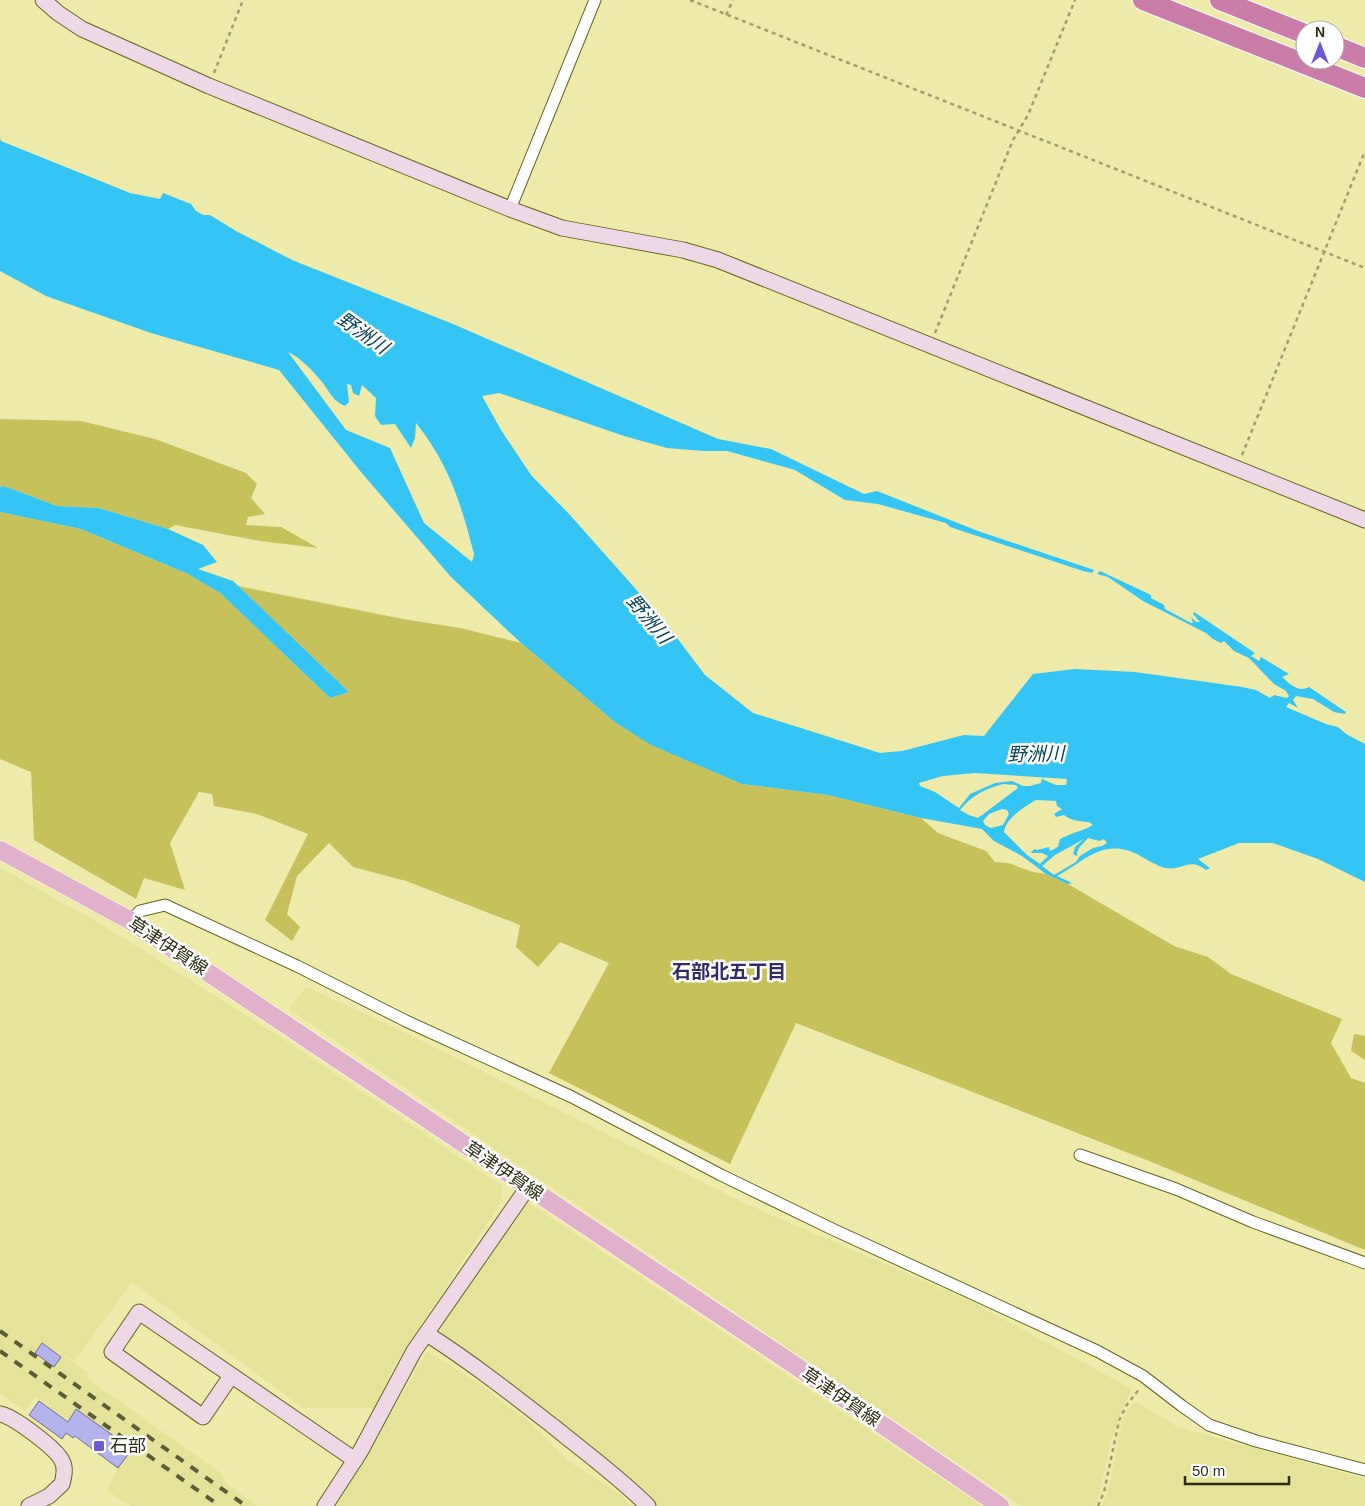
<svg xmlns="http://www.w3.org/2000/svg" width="1365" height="1506" viewBox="0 0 1365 1506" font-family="Arial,'Noto Sans JP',sans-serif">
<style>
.built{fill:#e5e29a}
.green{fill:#c7c15b}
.water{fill:#35c5f4;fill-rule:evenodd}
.building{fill:#b5b3ec;stroke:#6e6ca1}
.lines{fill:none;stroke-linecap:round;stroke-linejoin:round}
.street-casing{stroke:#666225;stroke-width:13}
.secondary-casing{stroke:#666225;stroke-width:17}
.primary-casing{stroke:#fff;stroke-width:19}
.highway-casing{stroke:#fff;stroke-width:22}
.path{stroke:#a19f6e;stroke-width:2.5;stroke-dasharray:4 4;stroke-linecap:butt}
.street{stroke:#fff;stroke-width:11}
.secondary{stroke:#efd8e5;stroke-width:15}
.primary{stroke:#dfb1cb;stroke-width:18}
.highway{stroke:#c97da8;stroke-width:20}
.rail{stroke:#5d5c39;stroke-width:4;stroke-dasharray:9 9;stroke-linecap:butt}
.poi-dot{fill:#6d5bd5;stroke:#fff;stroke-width:2}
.labels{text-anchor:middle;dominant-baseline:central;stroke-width:5;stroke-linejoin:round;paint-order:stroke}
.street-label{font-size:18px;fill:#2e2d14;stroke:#fff}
.poi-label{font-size:18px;fill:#2e2d14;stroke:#fff;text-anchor:start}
.water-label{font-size:19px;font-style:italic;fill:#074457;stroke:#fff}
.neighbourhood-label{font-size:19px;font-weight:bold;fill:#332b66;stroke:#fff}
</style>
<rect width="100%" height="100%" fill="#edeaaa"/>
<g class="built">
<polygon points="0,868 101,924 274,1033 502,1186 502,1201 394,1366 376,1408 303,1408 132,1282 74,1361 46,1344 87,1372 88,1379 222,1474 225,1483 258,1506 131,1506 107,1491 118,1468 79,1439 84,1432 35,1397 25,1411 0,1393"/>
<polygon points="306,987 396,1028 746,1204 968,1300 1132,1389 1119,1416 1110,1445 1100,1491 1095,1506 1021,1506 289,1009"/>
<polygon points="529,1203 983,1506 653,1506 565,1425 442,1334 440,1327"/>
<polygon points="427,1351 477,1382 531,1424 570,1462 620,1494 632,1506 336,1506 364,1462"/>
<polygon points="1136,1402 1178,1427 1365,1479 1365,1506 1102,1506 1110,1483 1122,1421 1129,1407"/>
</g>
<g class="green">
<polygon points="0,419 81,421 155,439 246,473 257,484 251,498 265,514 248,517 246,525 281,527 318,548 260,541 175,525 168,529 99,508 57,506 4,486 0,487"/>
<polygon points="0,512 81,529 188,574 220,593 330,698 349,692 238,586 403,619 460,628 521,643 616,723 652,745 742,784 828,795 921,818 938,833 986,851 995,862 1008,863 1033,872 1046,874 1068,884 1174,946 1208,957 1231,974 1342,1019 1331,1043 1351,1078 1365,1083 1365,1250 1154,1163 796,1023 730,1164 549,1073 609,963 560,942 538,967 516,947 520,925 406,881 353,867 329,843 297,876 287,914 300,927 292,941 265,920 308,834 257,814 214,806 212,794 199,792 170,843 185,890 144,878 136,899 34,840 31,772 0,759"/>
<polygon points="1354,1034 1365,1036 1365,1060 1351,1051"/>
</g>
<g class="water">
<path d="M 0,138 L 1,141 L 130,193 L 160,199 L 163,193 L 191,204 L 196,211 L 203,215 L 210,215 L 236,231 L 292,260 L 453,324 L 718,439 L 771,449 L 864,494 L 877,491 L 978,531 L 1094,570 L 1092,573 L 1083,571 L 950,527 L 946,523 L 878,504 L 845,500 L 795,470 L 727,451 L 704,451 L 667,448 L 624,436 L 499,393 L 482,396 L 501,430 L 531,475 L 570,515 L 665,622 L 705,675 L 753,713 L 880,753 L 902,751 L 964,735 L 984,736 L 1033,674 L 1075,669 L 1135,672 L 1242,687 L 1256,690 L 1270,698 L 1274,695 L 1287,698 L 1289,696 L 1286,691 L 1274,684 L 1249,658 L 1234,651 L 1224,641 L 1221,643 L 1213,639 L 1206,633 L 1143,601 L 1108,577 L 1097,574 L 1100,571 L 1151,595 L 1151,598 L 1164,605 L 1165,609 L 1191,623 L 1193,623 L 1191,617 L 1196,622 L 1200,622 L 1193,614 L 1194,612 L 1255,653 L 1251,656 L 1259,661 L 1261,657 L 1289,674 L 1282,677 C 1290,684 1298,693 1309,687 L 1346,712 L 1345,714 L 1334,712 L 1313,699 L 1296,696 L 1293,700 L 1298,708 L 1289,703 L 1286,707 L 1326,724 L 1338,727 L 1346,734 L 1365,744 L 1365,882 L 1318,859 L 1273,843 L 1239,843 L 1198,859 L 1210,868 L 1206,870 C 1189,857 1183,871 1166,868 C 1158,867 1143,857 1135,853 C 1101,839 1085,861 1057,876 L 1072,883 L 1068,884 L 1046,874 L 1022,856 L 994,841 L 982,829 L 921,818 L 828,795 L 742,784 L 651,745 L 616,723 L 521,643 L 451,577 L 361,472 L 279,370 L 151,333 L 46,296 L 0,271 ZM 288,352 C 301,358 312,370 321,381 C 330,391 331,400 345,406 L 349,402 L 347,384 L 351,385 L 353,393 L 359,396 L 362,385 L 376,398 L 375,416 L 381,425 L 395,424 L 411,448 L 415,438 L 416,423 C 449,464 461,504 474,554 L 472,562 L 424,523 L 390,448 L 346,430 ZM 975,773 L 1067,779 L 1066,785 L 1056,785 L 1044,780 L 1042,778 L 1041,783 L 1030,786 L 1023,786 L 1012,781 L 995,783 L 970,794 L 959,808 L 935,792 L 920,786 L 919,783 L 943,776 ZM 1003,784 L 1016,785 L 1018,788 L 978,818 L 969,815 L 960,810 C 972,795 985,789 1003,784 ZM 1036,800 L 1056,801 L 1057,806 L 1062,809 L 1054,814 L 1056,817 L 1064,815 C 1070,820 1081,822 1089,822 L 1093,825 C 1083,831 1071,833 1060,839 L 1058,847 L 1050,851 L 1049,847 L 1037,850 L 1034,849 L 1031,853 L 1042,853 L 1048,856 L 1040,864 L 1027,855 L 1004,832 C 1006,817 1025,807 1036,800 ZM 1002,809 L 1007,810 L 1009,814 L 1003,825 L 991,828 L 985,825 L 983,821 L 989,814 ZM 1088,838 L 1100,841 L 1104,839 L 1107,843 L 1102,846 L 1093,848 L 1080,856 L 1076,862 L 1054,875 L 1042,866 L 1055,855 L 1084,839 L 1075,847 L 1073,854 L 1077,856 C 1077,846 1083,845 1088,838 Z"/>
<polygon points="4,486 57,506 99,508 168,529 203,545 217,562 198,569 233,581 349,692 330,698 220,593 188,574 81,529 0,512 0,487"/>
</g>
<g class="building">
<polygon points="42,1343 61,1357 54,1367 35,1353"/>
<polygon points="39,1401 68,1422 76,1409 132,1449 118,1468 75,1436 73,1438 66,1433 62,1439 29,1415"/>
</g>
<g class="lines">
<g class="street-casing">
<g id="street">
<polyline points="510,209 595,0"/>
<polyline points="131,921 140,911 165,905 297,966 406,1021 572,1097 721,1175 830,1228 1097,1351 1143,1376 1182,1406 1209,1425 1256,1441 1365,1470"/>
<polyline points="1080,1155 1176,1189 1253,1222 1365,1263"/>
</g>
</g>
<g class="secondary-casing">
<g id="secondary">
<polyline points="43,0 58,13 82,29 209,86 510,209 562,228 683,250 718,260 1365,520"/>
<path d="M 427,1334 C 471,1362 513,1395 554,1427 C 586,1453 619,1477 648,1506"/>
<polyline points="231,1376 203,1417 112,1352 139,1312 355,1460"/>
<path d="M 0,1414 C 13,1416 57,1449 62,1461 C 66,1468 64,1476 62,1484 L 49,1496 L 29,1506"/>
<polyline points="325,1506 360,1452 414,1351 528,1187"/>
</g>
</g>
<g class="primary-casing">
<polyline id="primary" points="0,850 131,921 839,1395 1000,1506"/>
</g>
<g class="highway-casing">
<g id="highway">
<polyline points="1143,0 1365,88"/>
<polyline points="1220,0 1305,34"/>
<polyline points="1335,46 1365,58"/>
</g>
</g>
<g class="path">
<polyline points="690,0 1365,268"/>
<polyline points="726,15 733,0"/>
<polyline points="214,73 243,0"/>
<polyline points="935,333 1013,140 1028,115 1075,0"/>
<polyline points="1242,455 1365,151"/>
<polyline points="1098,1506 1104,1492 1119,1421 1126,1406 1140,1388"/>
</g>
<use href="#street" class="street"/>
<use href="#secondary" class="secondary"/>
<use href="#primary" class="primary"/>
<use href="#highway" class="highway"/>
<g class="rail">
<polyline points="0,1331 246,1506"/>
<polyline points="0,1351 220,1506"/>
</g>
</g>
<rect class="poi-dot" x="93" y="1440" width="12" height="12" rx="2.5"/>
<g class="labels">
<g class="street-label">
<text transform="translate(168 946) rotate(33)">草津伊賀線</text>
<text transform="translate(504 1171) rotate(34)">草津伊賀線</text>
<text transform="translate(841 1397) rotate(34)">草津伊賀線</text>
</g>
<g class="poi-label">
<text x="110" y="1446">石部</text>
</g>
<g class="water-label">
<text transform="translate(363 333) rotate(35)">野洲川</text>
<text transform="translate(649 619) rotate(50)">野洲川</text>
<text transform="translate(1036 754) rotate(-1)">野洲川</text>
</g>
<g class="neighbourhood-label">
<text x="729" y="971">石部北五丁目</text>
</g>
</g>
<g transform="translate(1320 45)"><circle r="24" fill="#ffffff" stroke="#ababa1"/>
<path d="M0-4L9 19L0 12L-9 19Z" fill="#6d5bd5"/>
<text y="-8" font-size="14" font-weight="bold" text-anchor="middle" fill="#2e2d14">N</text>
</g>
<path d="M1185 1476v8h104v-8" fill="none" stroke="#2e2d14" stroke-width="2.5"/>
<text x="1192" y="1476" font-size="15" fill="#2e2d14" stroke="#ffffff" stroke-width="4" paint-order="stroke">50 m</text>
</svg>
